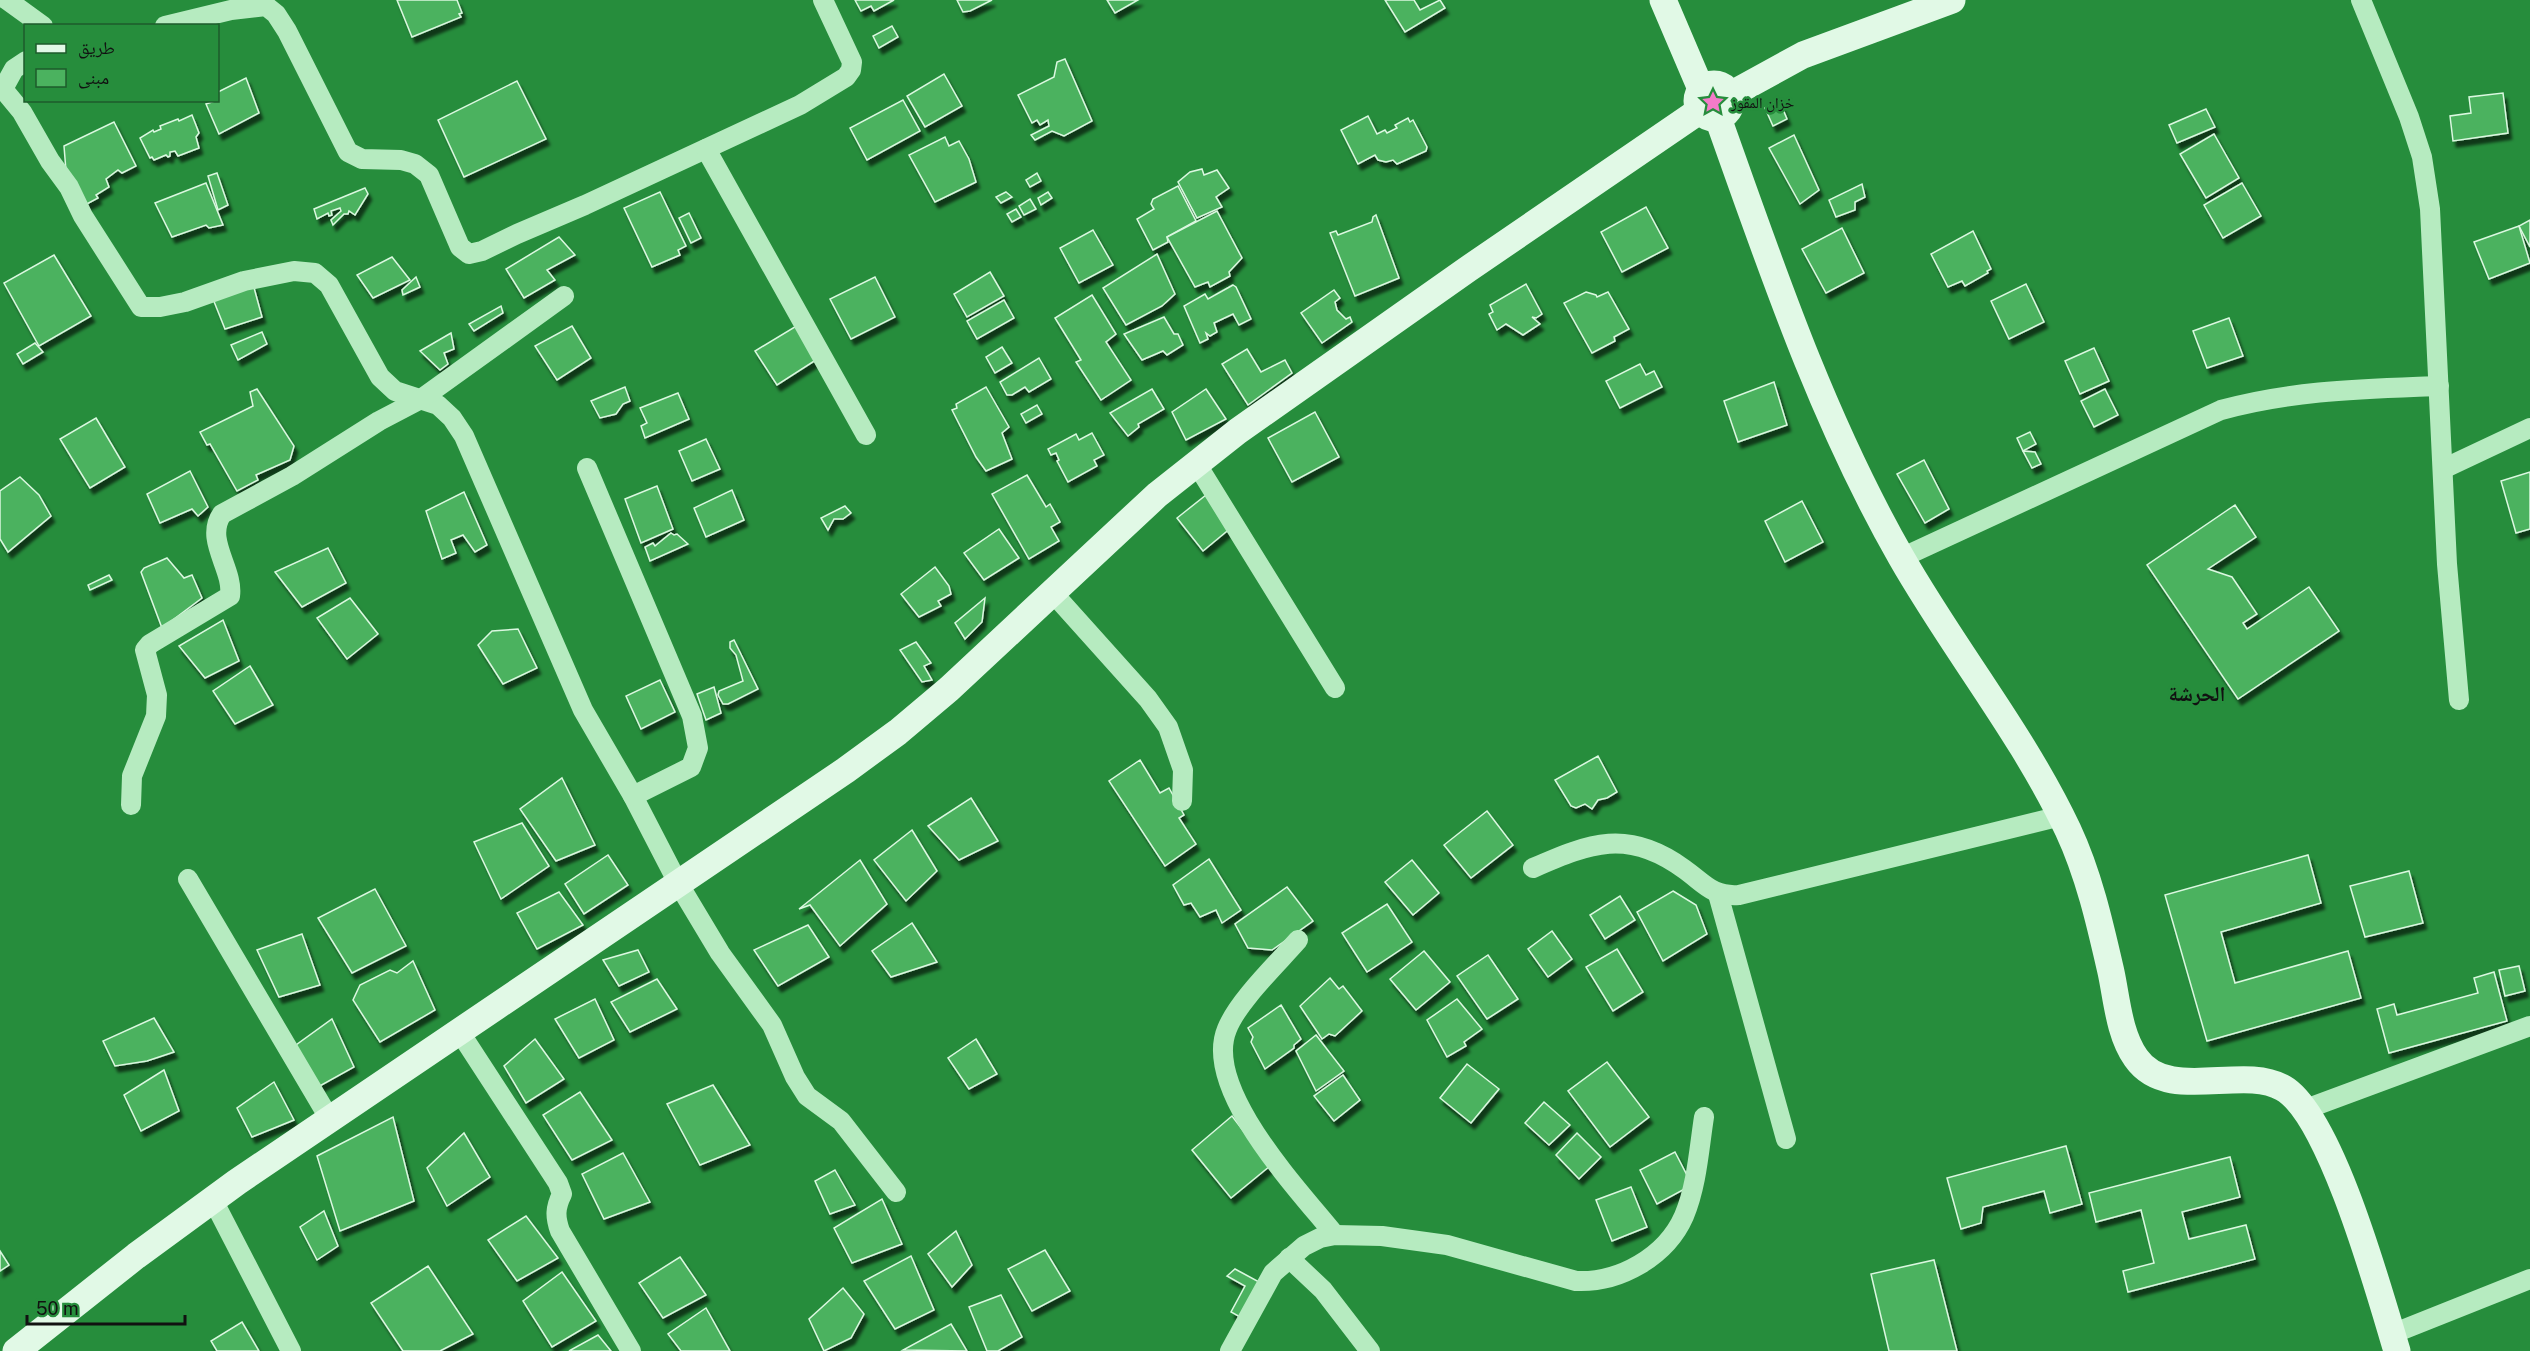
<svg xmlns="http://www.w3.org/2000/svg" width="2530" height="1351" viewBox="0 0 2530 1351" font-family="'Public Sans','Noto Naskh Arabic',sans-serif">
<style>
.building{fill:#4bb25f;stroke:#dbf8e0;stroke-width:1.5;filter:url(#shadow)}
.lines{fill:none;stroke-linecap:round;stroke-linejoin:round}
.street{stroke:#b6ebc0;stroke-width:20}
.secondary{stroke:#e1f9e6;stroke-width:27}
.labels{text-anchor:middle;dominant-baseline:central;stroke-width:5;stroke-linejoin:round;paint-order:stroke}
.poi-label{font-size:15px;fill:#111;stroke:#268d3c;text-anchor:start}
.district-label{font-size:21px;font-weight:bold;fill:#111;stroke:#268d3c}
</style>
<defs>
<filter id="shadow"><feDropShadow dx="3.5" dy="6" stdDeviation="1.5" flood-color="#0009"/></filter>
</defs>
<rect width="100%" height="100%" fill="#268d3c"/>
<g class="building">
<polygon points="397,0 457,0 462,13 459,14 461,17 412,37"/>
<polygon points="855,0 894,0 874,11 871,6 861,11"/>
<polygon points="957,0 992,0 970,11 963,12"/>
<polygon points="1107,0 1138,0 1115,13"/>
<polygon points="1385,0 1414,0 1420,10 1440,0 1445,8 1405,32"/>
<polygon points="892,26 898,37 879,48 873,36"/>
<polygon points="1065,59 1092,121 1064,136 1052,131 1035,140 1031,135 1049,126 1048,120 1040,125 1037,120 1032,123 1018,95 1054,77 1057,62"/>
<polygon points="944,74 962,106 925,127 907,96"/>
<polygon points="246,78 259,113 219,134 206,104 218,100 218,92"/>
<polygon points="517,81 546,139 464,177 438,120"/>
<polygon points="2503,93 2508,133 2453,141 2450,116 2471,113 2469,97"/>
<polygon points="903,100 920,131 867,160 850,128"/>
<polygon points="1779,100 1787,119 1773,126 1765,108"/>
<polygon points="2206,109 2215,127 2177,143 2169,125"/>
<polygon points="192,115 199,133 196,137 199,148 178,156 175,151 170,152 170,156 168,157 166,155 154,160 152,157 150,158 140,138 153,130 154,132 161,129 160,126 178,119 179,121"/>
<polygon points="1368,116 1377,134 1385,130 1387,133 1397,128 1395,125 1408,118 1410,122 1413,120 1427,147 1426,151 1397,164 1393,160 1386,162 1378,160 1375,155 1358,164 1341,130"/>
<polygon points="114,122 136,166 122,173 118,170 106,179 109,187 96,195 98,198 85,205 66,171 64,146"/>
<polygon points="2214,134 2239,178 2206,198 2180,154"/>
<polygon points="1794,135 1819,190 1800,204 1769,148"/>
<polygon points="945,137 949,146 959,141 969,159 976,182 935,202 909,155"/>
<polygon points="1202,169 1204,175 1217,170 1229,188 1216,197 1222,207 1197,218 1178,182 1190,172"/>
<polygon points="217,173 228,205 218,210 208,176"/>
<polygon points="1037,173 1041,181 1030,187 1026,180"/>
<polygon points="206,183 223,225 209,228 206,225 172,237 155,203"/>
<polygon points="2242,183 2261,216 2223,238 2204,205"/>
<polygon points="1862,184 1865,197 1855,202 1855,210 1836,217 1829,200"/>
<polygon points="1178,186 1196,221 1167,237 1168,242 1153,250 1137,219 1154,209 1151,204 1153,199"/>
<polygon points="365,188 368,194 355,215 349,211 348,214 344,214 333,225 331,220 341,211 340,208 331,211 332,215 329,216 328,213 317,219 314,209"/>
<polygon points="660,192 686,246 678,250 680,255 652,267 624,208"/>
<polygon points="1006,192 1012,197 1001,203 996,197"/>
<polygon points="1048,192 1052,198 1041,205 1038,198"/>
<polygon points="1030,199 1036,209 1024,215 1019,206"/>
<polygon points="1646,207 1668,248 1622,272 1601,232"/>
<polygon points="1016,209 1021,217 1012,222 1007,214"/>
<polygon points="1217,211 1242,258 1229,272 1230,276 1210,287 1208,282 1195,287 1167,237"/>
<polygon points="689,213 701,238 691,243 679,218"/>
<polygon points="1376,215 1399,278 1355,296 1330,233 1336,231 1338,235 1372,222 1373,217"/>
<polygon points="2530,220 2530,247 2519,226"/>
<polygon points="2519,226 2530,263 2489,279 2474,242"/>
<polygon points="1842,228 1864,273 1826,293 1802,249"/>
<polygon points="1093,230 1113,265 1079,283 1060,248"/>
<polygon points="1973,231 1991,269 1987,271 1988,273 1965,286 1962,281 1948,287 1931,254"/>
<polygon points="559,237 575,255 547,270 555,280 524,298 506,269"/>
<polygon points="1157,254 1175,294 1162,306 1126,325 1103,288"/>
<polygon points="54,255 91,316 39,346 4,283"/>
<polygon points="392,257 410,280 373,298 357,275"/>
<polygon points="990,272 1004,296 967,317 954,294"/>
<polygon points="416,277 420,287 403,295 402,290"/>
<polygon points="875,277 895,317 851,339 830,299"/>
<polygon points="253,284 262,317 225,329 213,299"/>
<polygon points="1526,284 1542,314 1536,318 1532,317 1540,324 1523,335 1506,324 1497,330 1489,314 1493,312 1490,305"/>
<polygon points="2026,284 2044,322 2009,339 1991,301"/>
<polygon points="1233,285 1236,287 1251,319 1239,325 1233,314 1214,323 1217,332 1210,336 1206,333 1208,339 1200,343 1184,306 1205,294 1208,299"/>
<polygon points="1334,290 1340,298 1335,302 1337,310 1346,319 1350,317 1352,322 1322,343 1301,313"/>
<polygon points="1586,292 1596,295 1597,297 1608,292 1629,329 1614,337 1615,341 1592,353 1564,303"/>
<polygon points="1092,295 1116,334 1106,342 1131,380 1101,400 1076,362 1081,360 1055,318"/>
<polygon points="1004,300 1014,318 977,339 967,321"/>
<polygon points="501,306 503,313 474,331 469,324"/>
<polygon points="1164,317 1174,334 1178,334 1183,345 1167,355 1163,351 1142,360 1124,334"/>
<polygon points="2229,318 2243,356 2207,368 2193,331"/>
<polygon points="798,325 819,358 777,385 755,351"/>
<polygon points="572,326 591,358 557,380 535,346"/>
<polygon points="262,332 267,344 238,360 231,345"/>
<polygon points="451,333 454,349 444,353 448,364 440,370 420,351"/>
<polygon points="35,343 43,352 23,364 17,354"/>
<polygon points="1002,347 1012,363 995,373 986,357"/>
<polygon points="2094,348 2109,381 2080,394 2065,361"/>
<polygon points="1247,349 1261,372 1285,360 1292,373 1248,405 1222,364"/>
<polygon points="1039,358 1051,379 1029,392 1025,387 1012,395 1007,395 1000,382"/>
<polygon points="1640,364 1646,375 1654,371 1662,387 1620,408 1606,381"/>
<polygon points="1774,382 1787,425 1738,442 1724,401"/>
<polygon points="625,387 630,401 623,404 616,414 600,418 591,401"/>
<polygon points="986,387 1009,427 1002,433 1012,459 986,471 976,457 952,410 957,408 956,404"/>
<polygon points="257,389 294,446 290,460 256,475 258,480 237,491 210,444 207,445 200,432 253,406 250,392"/>
<polygon points="1152,389 1164,409 1138,424 1139,427 1128,436 1110,413"/>
<polygon points="1206,389 1226,419 1186,440 1172,412"/>
<polygon points="2105,389 2118,415 2094,427 2081,401"/>
<polygon points="678,393 689,419 645,438 641,426 647,423 640,408"/>
<polygon points="1037,405 1042,414 1026,423 1021,414"/>
<polygon points="1315,412 1339,457 1292,482 1268,438"/>
<polygon points="96,418 125,467 90,488 60,439"/>
<polygon points="2030,432 2036,444 2023,451 2017,438"/>
<polygon points="1092,433 1104,455 1094,460 1097,466 1068,482 1057,461 1059,460 1056,453 1051,455 1048,449 1076,434 1079,440"/>
<polygon points="706,439 720,469 692,481 679,451"/>
<polygon points="2023,451 2035,452 2041,464 2032,468"/>
<polygon points="1924,460 1949,509 1925,523 1897,474"/>
<polygon points="190,471 208,507 198,516 192,509 160,523 147,494"/>
<polygon points="2530,472 2530,529 2516,533 2501,481"/>
<polygon points="1027,475 1046,507 1050,504 1060,522 1051,527 1059,541 1029,559 992,494"/>
<polygon points="20,477 39,495 51,516 8,552 0,539 0,491"/>
<polygon points="657,486 673,529 641,543 625,499"/>
<polygon points="732,490 744,520 706,537 694,508"/>
<polygon points="464,492 487,545 475,552 463,535 451,540 456,553 442,559 426,511"/>
<polygon points="1206,495 1232,527 1203,551 1177,518"/>
<polygon points="1802,501 1823,542 1785,562 1765,521"/>
<polygon points="2235,505 2256,537 2208,569 2232,577 2257,614 2243,623 2247,629 2309,587 2339,631 2238,699 2147,565"/>
<polygon points="845,506 851,513 843,519 834,519 828,530 821,518"/>
<polygon points="999,529 1019,558 984,580 964,553"/>
<polygon points="671,533 674,535 677,534 688,544 650,561 645,547 653,543 655,546"/>
<polygon points="328,548 346,583 302,607 275,572"/>
<polygon points="167,558 184,578 192,575 202,598 162,628 141,572 144,568"/>
<polygon points="935,567 949,586 951,594 938,601 941,606 919,617 901,594"/>
<polygon points="109,575 112,580 90,590 88,585"/>
<polygon points="350,598 378,634 347,659 317,618"/>
<polygon points="985,598 982,622 965,639 955,623"/>
<polygon points="223,620 239,661 205,678 179,646"/>
<polygon points="518,629 537,668 503,684 478,645 492,631"/>
<polygon points="734,640 758,689 728,704 723,704 718,695 719,691 743,681 736,655 730,648 730,642"/>
<polygon points="916,642 931,663 924,666 932,680 922,682 900,650"/>
<polygon points="250,666 273,705 235,724 213,691"/>
<polygon points="660,680 675,712 641,729 626,696"/>
<polygon points="714,687 721,713 706,720 697,694"/>
<polygon points="1598,756 1617,792 1607,798 1598,800 1592,809 1585,804 1576,808 1571,806 1555,780"/>
<polygon points="1140,760 1160,793 1169,788 1184,815 1179,818 1196,844 1165,866 1109,781"/>
<polygon points="562,778 595,845 556,861 520,809"/>
<polygon points="971,798 998,841 959,860 928,826"/>
<polygon points="1487,811 1513,845 1471,878 1444,845"/>
<polygon points="522,823 549,866 501,899 474,842"/>
<polygon points="912,830 937,871 906,901 874,860"/>
<polygon points="608,855 628,885 584,914 565,884"/>
<polygon points="2308,855 2321,903 2221,932 2235,983 2348,951 2361,998 2207,1041 2165,895"/>
<polygon points="1209,859 1241,910 1222,923 1216,910 1200,917 1191,903 1184,905 1173,885"/>
<polygon points="860,860 887,904 840,946 810,905 799,909"/>
<polygon points="1412,860 1439,893 1413,915 1385,882"/>
<polygon points="2409,871 2423,923 2365,937 2350,886"/>
<polygon points="1287,887 1313,921 1272,950 1248,948 1235,924"/>
<polygon points="375,889 406,946 352,973 318,918"/>
<polygon points="1673,891 1696,905 1707,934 1663,961 1637,912"/>
<polygon points="559,892 583,925 537,949 517,913"/>
<polygon points="1620,896 1635,920 1605,939 1590,915"/>
<polygon points="1387,904 1412,942 1367,972 1342,933"/>
<polygon points="912,923 937,962 891,977 872,951"/>
<polygon points="808,925 829,957 778,986 754,950"/>
<polygon points="1552,931 1572,959 1548,977 1528,949"/>
<polygon points="302,934 320,985 279,997 257,950"/>
<polygon points="1617,949 1643,992 1613,1011 1586,967"/>
<polygon points="638,950 649,972 619,986 603,960"/>
<polygon points="1424,951 1450,982 1416,1010 1390,979"/>
<polygon points="1488,955 1518,999 1487,1019 1457,976"/>
<polygon points="413,961 435,1010 380,1042 353,1000 360,985 390,970 397,973"/>
<polygon points="2519,966 2525,991 2505,996 2499,970"/>
<polygon points="2494,972 2507,1021 2389,1053 2377,1009 2394,1004 2397,1015 2478,993 2474,978"/>
<polygon points="1330,978 1339,989 1343,986 1362,1011 1335,1036 1329,1034 1322,1039 1300,1006"/>
<polygon points="657,979 677,1009 630,1032 611,1002"/>
<polygon points="595,999 614,1040 579,1058 555,1019"/>
<polygon points="1457,999 1482,1029 1464,1042 1466,1046 1447,1057 1427,1020"/>
<polygon points="1281,1005 1301,1039 1294,1045 1294,1048 1265,1069 1251,1042 1253,1037 1248,1028"/>
<polygon points="154,1018 174,1052 147,1061 115,1066 103,1041"/>
<polygon points="332,1019 354,1067 318,1087 296,1045"/>
<polygon points="1316,1035 1344,1071 1316,1091 1296,1051"/>
<polygon points="535,1039 564,1079 526,1103 504,1066"/>
<polygon points="976,1039 997,1074 969,1089 948,1058"/>
<polygon points="1607,1062 1649,1117 1610,1147 1568,1091"/>
<polygon points="1467,1064 1499,1089 1471,1123 1440,1098"/>
<polygon points="164,1070 179,1111 141,1131 124,1095"/>
<polygon points="1343,1075 1360,1100 1334,1121 1314,1096"/>
<polygon points="274,1082 294,1120 252,1137 237,1108"/>
<polygon points="713,1085 750,1145 700,1165 667,1104"/>
<polygon points="580,1092 612,1140 572,1160 543,1115"/>
<polygon points="1544,1102 1570,1125 1549,1145 1525,1123"/>
<polygon points="1232,1116 1270,1166 1231,1198 1192,1150"/>
<polygon points="393,1117 414,1201 340,1231 317,1156"/>
<polygon points="464,1133 490,1177 447,1206 427,1168"/>
<polygon points="1577,1133 1601,1157 1579,1179 1556,1155"/>
<polygon points="2066,1146 2082,1204 2050,1213 2044,1191 1983,1207 1981,1223 1961,1229 1947,1178"/>
<polygon points="1675,1152 1692,1185 1657,1204 1640,1170"/>
<polygon points="623,1153 650,1202 604,1219 582,1174"/>
<polygon points="2230,1157 2240,1197 2182,1212 2189,1239 2246,1225 2255,1259 2128,1292 2123,1271 2154,1263 2141,1210 2096,1222 2089,1193"/>
<polygon points="835,1170 855,1205 830,1214 815,1181"/>
<polygon points="1631,1187 1647,1227 1612,1241 1596,1200"/>
<polygon points="882,1199 902,1244 852,1263 834,1228"/>
<polygon points="324,1211 338,1246 317,1260 300,1227"/>
<polygon points="526,1216 558,1258 517,1281 488,1240"/>
<polygon points="956,1231 972,1265 952,1287 928,1254"/>
<polygon points="1045,1250 1070,1291 1032,1311 1008,1269"/>
<polygon points="0,1251 9,1265 0,1271"/>
<polygon points="911,1256 934,1310 895,1329 864,1281"/>
<polygon points="680,1257 706,1295 663,1318 639,1283"/>
<polygon points="1934,1260 1957,1351 1889,1351 1871,1274"/>
<polygon points="428,1266 473,1334 440,1351 403,1351 371,1303"/>
<polygon points="1235,1269 1261,1283 1242,1318 1231,1312 1245,1286 1227,1276"/>
<polygon points="562,1272 596,1321 552,1347 523,1301"/>
<polygon points="843,1288 864,1314 851,1338 824,1351 809,1319"/>
<polygon points="1001,1295 1022,1337 998,1351 987,1351 969,1307"/>
<polygon points="706,1308 730,1351 681,1351 668,1334"/>
<polygon points="242,1322 259,1351 217,1351 211,1341"/>
<polygon points="951,1324 967,1351 903,1350"/>
<polygon points="598,1335 611,1351 569,1351"/>
</g>
<g class="lines">
<g class="street">
<polyline points="7,0 43,26"/>
<polyline points="2361,0 2409,117 2422,157 2430,209 2447,564 2459,700"/>
<polyline points="165,26 231,10 266,6 276,14 287,31 348,152 362,159 401,160 415,164 429,175 460,247 469,254 482,251 517,234 585,205 800,105 846,77 851,70 852,62 823,0"/>
<polyline points="26,61 14,69 3,89 22,112 50,161 69,187 83,216 141,307 160,307 185,302 244,281 294,271 315,273 329,285 380,377 395,391 438,405 452,418 464,436 583,710 633,796 678,883 720,953 772,1025 795,1077 807,1096 841,1121 896,1192"/>
<polyline points="706,149 866,435"/>
<polyline points="1196,463 1335,688"/>
<polyline points="587,468 692,716 698,748 691,767 633,796"/>
<polyline points="2443,469 2530,428"/>
<path d="M 1901,558 L 2221,410 C 2293,390 2365,389 2439,386"/>
<polyline points="1052,592 1148,699 1168,727 1183,770 1182,801"/>
<path d="M 131,805 L 132,776 L 156,716 L 157,695 L 145,650 L 150,644 L 230,596 C 234,569 204,540 222,514 L 292,476 L 379,421 L 421,399 L 564,296"/>
<path d="M 1533,868 C 1590,843 1628,828 1684,869 C 1704,883 1712,897 1739,895 L 2061,816"/>
<polyline points="188,879 329,1118"/>
<polyline points="1718,894 1786,1139"/>
<path d="M 1298,940 C 1278,963 1238,1001 1227,1029 C 1202,1089 1299,1190 1335,1235"/>
<path d="M 459,1031 L 558,1183 L 562,1194 C 555,1208 555,1217 560,1231 L 631,1351"/>
<polyline points="2306,1109 2530,1026"/>
<polyline points="213,1200 291,1351"/>
<polyline points="1289,1258 1323,1290 1370,1351"/>
<polyline points="2392,1334 2530,1279"/>
<path d="M 1230,1351 L 1273,1273 L 1304,1246 L 1320,1238 L 1335,1235 L 1382,1236 L 1447,1245 L 1576,1281 C 1619,1283 1666,1257 1684,1216 C 1697,1185 1699,1149 1704,1117"/>
</g>
<g class="secondary">
<polyline points="1663,0 1701,89"/>
<circle cx="1714" cy="101" r="17"/>
<polyline points="1730,95 1803,55 1952,0"/>
<path d="M 1718,118 C 1771,267 1822,419 1901,557 C 1954,650 2022,733 2068,830 C 2089,875 2100,924 2111,972 C 2117,1000 2119,1034 2136,1058 C 2168,1104 2242,1064 2283,1088 C 2331,1115 2380,1295 2397,1351"/>
<polyline points="16,1351 136,1256 237,1182 846,770 898,732 949,689 1157,495 1238,431 1468,269 1699,111"/>
</g>
</g>
<defs>
<g id="sight-bare" transform="scale(1.8)"><path d="M0-6L1.8-2.2L6-1.7L2.9 1.2L3.7 5.4L0 3.3L-3.7 5.4L-2.9 1.2L-6-1.7L-1.8-2.2Z" fill="#f47bc9" stroke="#268d3c" stroke-width="2.5" paint-order="stroke"/></g>
</defs>
<g fill-rule="evenodd">
<use href="#sight-bare" x="1713" y="102"/>
</g>
<g class="labels">
<g class="poi-label">
<text x="1731" y="102">خزان المقوز</text>
</g>
<g class="district-label">
<text x="2197" y="693">الحرشة</text>
</g>
</g>
<rect x="24" y="24" width="195" height="78" fill="#268d3c" stroke="#1e5b2b" stroke-width="1.5"/>
<rect x="36" y="44" width="30" height="9" fill="#e1f9e6" stroke="#1e5b2b" stroke-width="1.5"/>
<text x="78" y="54" font-size="18" fill="#111111">طريق</text>
<rect x="36" y="69" width="30" height="18" fill="#4bb25f" stroke="#1e5b2b" stroke-width="1.5"/>
<text x="78" y="84" font-size="18" fill="#111111">مبنى</text>
<path d="M27 1315v9h158v-9" fill="none" stroke="#111111" stroke-width="3"/>
<text x="36" y="1315" font-size="18" fill="#111111" stroke="#268d3c" stroke-width="4.5" paint-order="stroke">50 m</text>
</svg>
